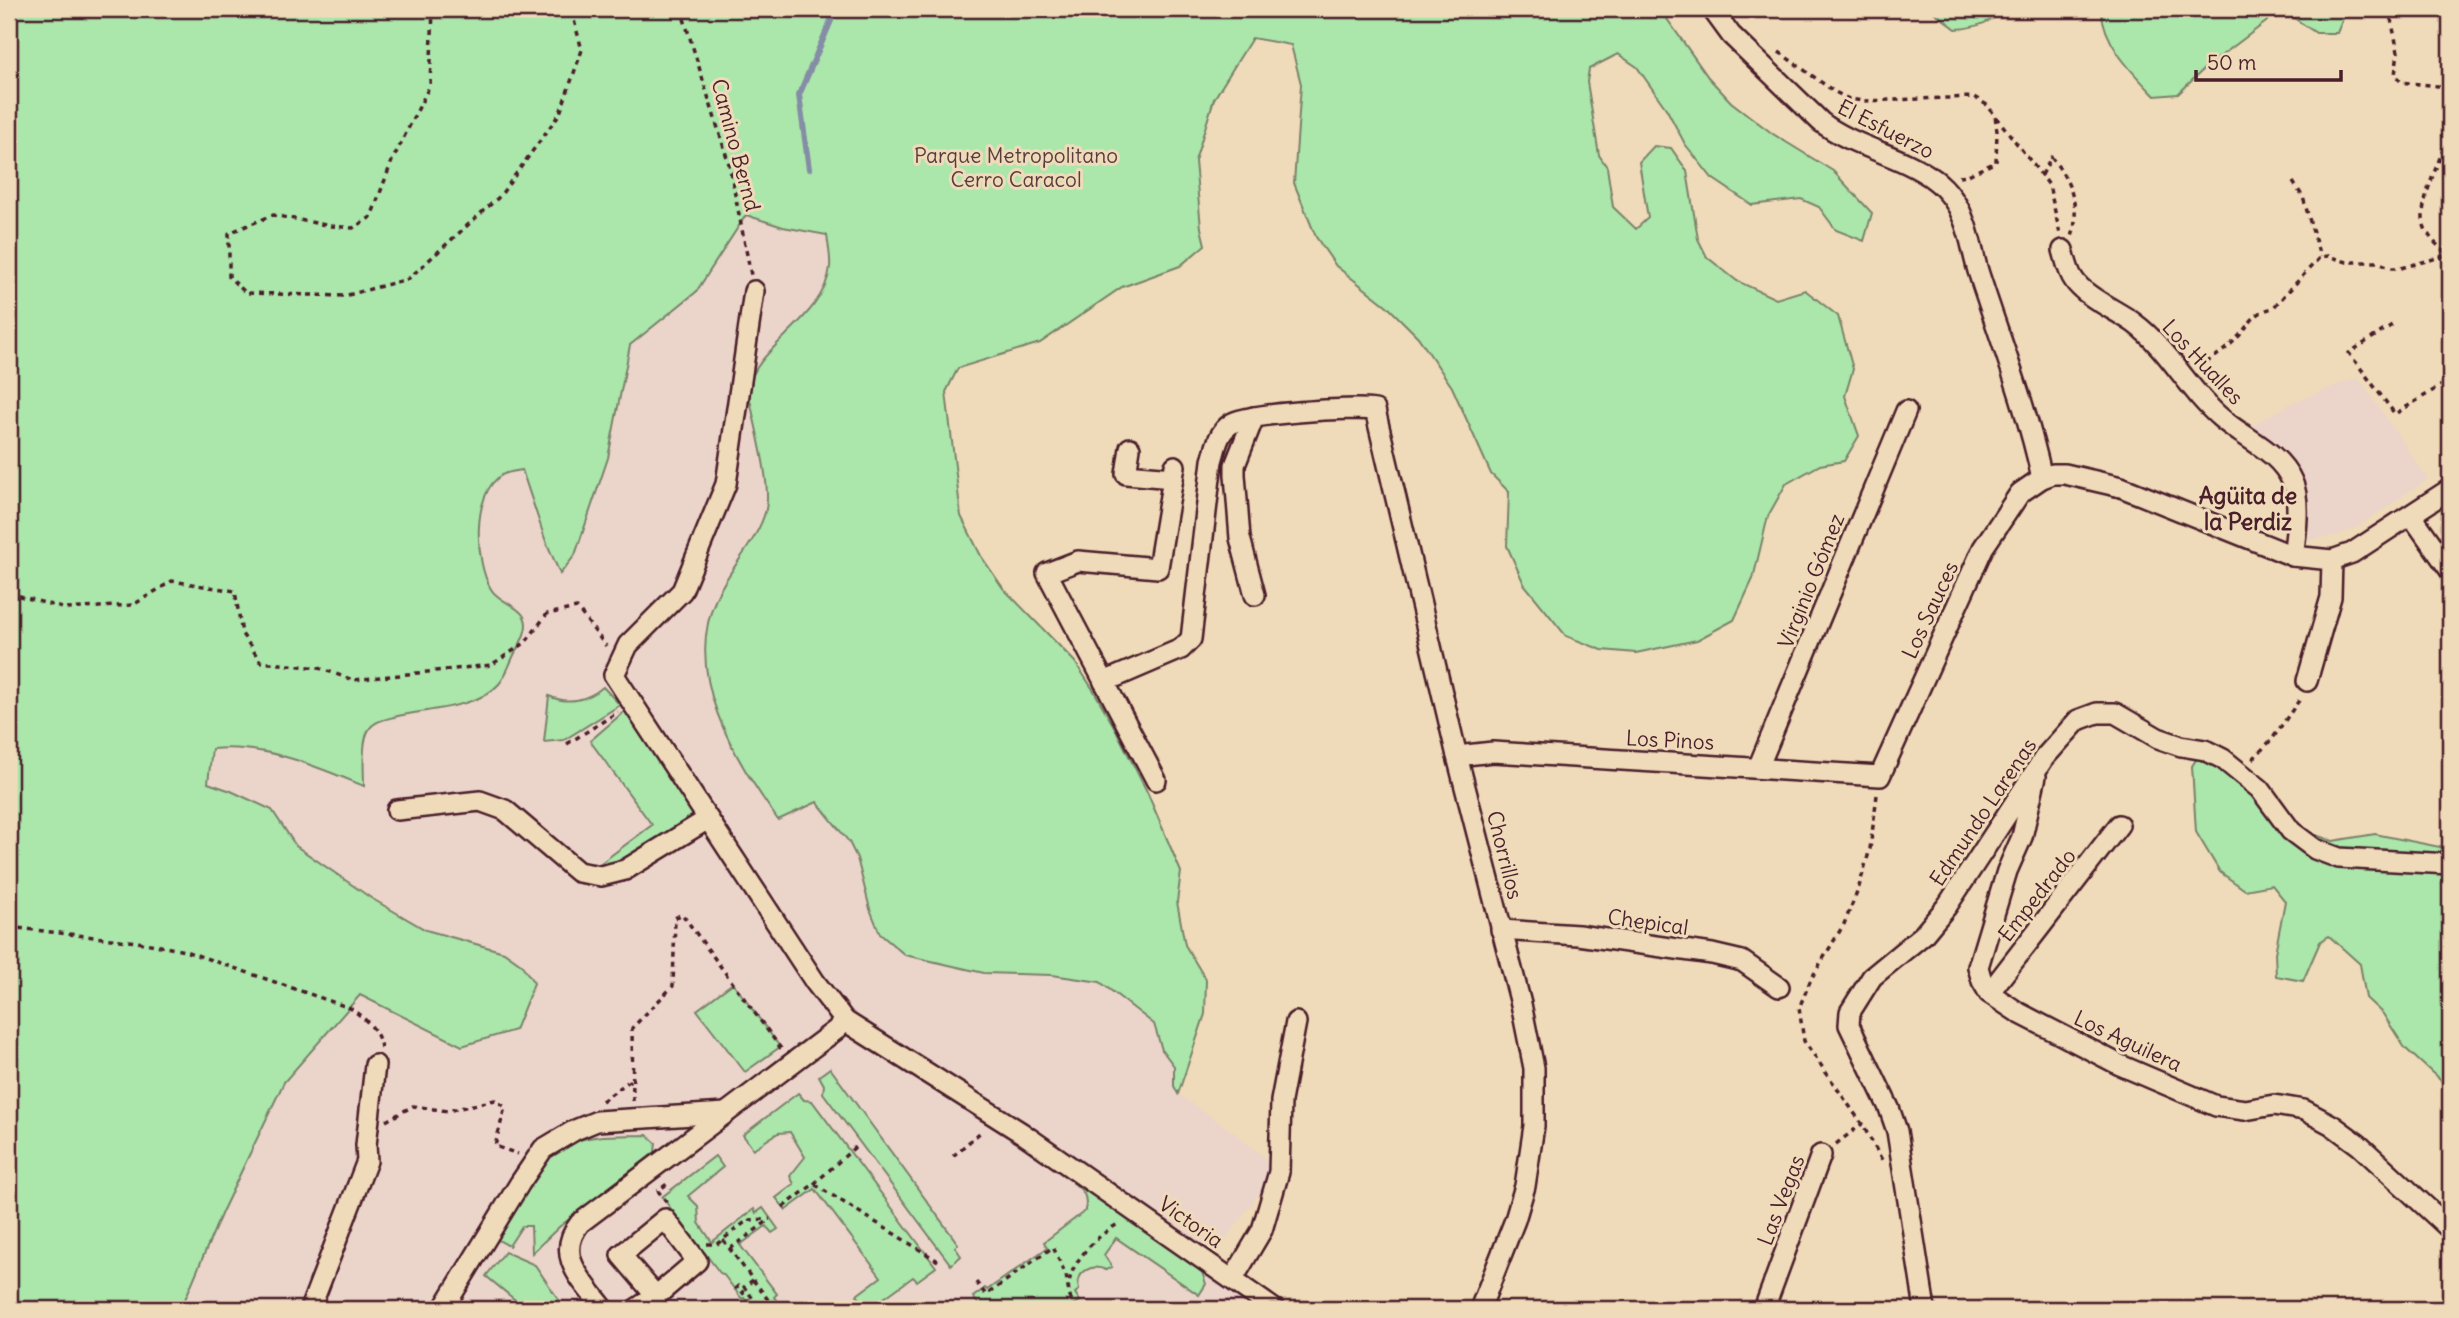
<svg xmlns="http://www.w3.org/2000/svg" width="2459" height="1318" viewBox="0 0 2459 1318" font-family="Delius,sans-serif">
<style>
.built{fill:#ebd4ca}
.green{fill:#abe6ab;stroke:#7a826b;stroke-width:2}
.lines{fill:none;stroke-linecap:round;stroke-linejoin:round}
.stream{stroke:#848da5;stroke-width:6}
.minor-casing{stroke:#4a1f2b;stroke-width:24}
.path{stroke:#4a1f2b;stroke-width:3.5;stroke-dasharray:5 5;stroke-linecap:butt}
.minor{stroke:#efdbb9;stroke-width:19}
.labels{text-anchor:middle;dominant-baseline:central;stroke-width:6;stroke-linejoin:round;paint-order:stroke}
.street-label{font-size:21px;fill:#4a1f2b;stroke:#efdbb9}
.park-label{font-size:21px;fill:#593d3e;stroke:#efdbb9}
.neighbourhood-label{font-size:23px;font-weight:bold;fill:#4a1f2b;stroke:#efdbb9}
</style>
<rect width="100%" height="100%" fill="#efdbb9"/>
<filter id="ink" filterUnits="userSpaceOnUse"><feTurbulence type="fractalNoise" baseFrequency=".0143" numOctaves="2"/><feDisplacementMap in="SourceGraphic" scale="14" xChannelSelector="R" yChannelSelector="G"/><feConvolveMatrix kernelMatrix="1 2 1 2 8 2 1 2 1" color-interpolation-filters="sRGB"/></filter>
<g filter="url(#ink)">
<g class="built">
<polygon points="745,215 783,227 827,235 830,267 821,295 797,326 766,488 767,507 757,530 719,720 762,797 778,820 817,802 849,842 857,858 870,909 880,933 905,955 1100,982 1154,1024 1162,1050 1174,1067 1174,1086 1178,1094 1233,1132 1278,1168 1202,1272 1257,1309 565,1309 535,1265 486,1277 526,1309 181,1309 222,1212 284,1082 360,995 462,1046 504,952 426,930 330,870 296,846 272,810 231,791 208,783 212,748 239,748 298,759 363,786 365,737 370,726 383,720 405,714 452,706 494,689 522,639 526,629 526,621 521,611 492,591 483,568 477,535 484,496 501,475 522,469 545,539 588,514 600,483 617,420 630,345 696,291"/>
<polygon points="2358,377 2428,479 2357,527 2341,534 2306,541 2301,491 2249,427 2294,402"/>
</g>
<g class="green">
<path d="M 9,9 L 1660,9 L 1708,77 L 1731,102 L 1773,134 L 1833,171 L 1872,213 L 1864,241 L 1836,230 L 1819,207 L 1801,199 L 1752,205 L 1712,178 L 1685,144 L 1667,110 L 1637,67 L 1618,54 L 1589,69 L 1587,82 L 1599,155 L 1607,167 L 1613,207 L 1636,229 L 1648,218 L 1639,162 L 1654,146 L 1671,148 L 1687,171 L 1698,239 L 1707,257 L 1737,281 L 1776,299 L 1805,290 L 1838,316 L 1853,369 L 1845,396 L 1859,436 L 1844,461 L 1820,465 L 1786,484 L 1768,516 L 1753,579 L 1734,620 L 1697,640 L 1636,653 L 1602,650 L 1566,636 L 1524,584 L 1507,546 L 1509,492 L 1491,474 L 1452,387 L 1418,337 L 1387,306 L 1336,266 L 1316,237 L 1294,183 L 1301,84 L 1291,45 L 1252,38 L 1214,99 L 1195,161 L 1201,228 L 1205,245 L 1180,266 L 1122,287 L 1040,343 L 958,368 L 946,392 L 961,516 L 981,556 L 1003,588 L 1075,662 L 1094,691 L 1116,730 L 1148,794 L 1181,872 L 1177,902 L 1185,945 L 1206,980 L 1205,1014 L 1178,1094 L 1174,1086 L 1174,1066 L 1162,1050 L 1154,1024 L 1100,982 L 1052,975 L 984,973 L 905,955 L 880,934 L 870,909 L 857,858 L 849,842 L 817,802 L 778,820 C 734,757 681,674 717,596 C 731,566 758,541 766,509 C 771,487 757,433 752,409 C 751,403 748,394 749,388 C 754,347 824,320 830,267 C 831,257 828,245 827,235 L 783,227 L 746,215 L 696,292 L 630,345 L 608,458 L 575,555 L 560,574 L 545,539 L 522,470 C 516,471 507,472 502,475 C 471,493 475,562 491,589 C 500,605 532,607 525,631 C 523,640 518,647 514,655 C 509,665 506,676 499,684 C 477,709 425,709 394,717 C 386,719 375,721 370,728 C 361,739 364,771 364,786 C 315,766 266,744 212,749 L 208,783 L 231,791 L 272,810 L 296,846 L 371,898 L 426,930 L 504,952 L 521,964 L 534,983 L 515,1030 L 462,1046 L 360,995 L 284,1082 L 222,1212 L 181,1309 L 9,1309 Z"/>
<path d="M 1930,9 L 2003,9 C 1992,23 1973,28 1956,29 Z"/>
<path d="M 2101,9 L 2279,9 L 2266,22 L 2205,68 L 2178,94 L 2155,96 C 2131,71 2104,45 2101,9 Z"/>
<polygon points="2281,9 2347,9 2337,33 2316,33"/>
<path d="M 603,687 L 620,705 L 564,740 L 544,742 L 549,696 C 568,705 588,700 603,687 Z"/>
<polygon points="626,710 698,813 607,871 601,863 652,825 590,741"/>
<polygon points="2207,742 2301,830 2333,841 2375,834 2450,849 2450,1089 2405,1048 2383,1014 2366,998 2360,964 2329,936 2320,942 2303,981 2276,976 2275,953 2285,901 2272,885 2245,890 2220,872 2196,832 2192,766"/>
<polygon points="733,983 780,1047 745,1072 697,1010"/>
<polygon points="830,1068 958,1244 955,1247 961,1256 951,1265 823,1093 824,1085 819,1076"/>
<polygon points="798,1093 804,1100 812,1101 936,1267 917,1281 913,1277 869,1309 847,1309 860,1299 857,1295 881,1277 815,1189 786,1210 776,1198 794,1184 790,1176 805,1157 790,1132 778,1133 753,1149 743,1135"/>
<path d="M 647,1135 L 656,1143 L 655,1152 L 559,1227 L 532,1253 L 531,1226 L 522,1226 L 509,1246 L 489,1235 C 509,1206 534,1161 566,1145 C 590,1133 621,1136 647,1135 Z"/>
<polygon points="715,1156 723,1167 688,1196 698,1206 699,1223 712,1242 754,1209 756,1213 763,1208 778,1229 772,1233 766,1226 740,1245 777,1294 774,1297 781,1306 785,1304 789,1309 753,1309 744,1298 742,1299 723,1274 720,1273 662,1197"/>
<path d="M 1072,1182 L 1134,1216 L 1202,1272 L 1206,1284 L 1199,1295 L 1116,1238 L 1104,1255 L 1112,1267 L 1106,1270 C 1091,1263 1075,1272 1079,1290 L 1075,1293 L 1080,1301 L 1065,1309 L 982,1309 L 973,1297 L 985,1288 L 987,1290 L 1047,1248 L 1044,1242 L 1085,1211 C 1088,1196 1084,1191 1072,1182 Z"/>
<polygon points="505,1252 535,1265 565,1309 526,1309 486,1276"/>
</g>
<g class="lines">
<polyline class="stream" points="809,169 799,95 836,9"/>
<g class="minor-casing">
<g id="minor">
<path d="M 1712,9 L 1731,35 L 1821,122 C 1855,148 1900,154 1935,180 C 1947,189 1958,204 1963,218 C 1971,236 1973,256 1979,274 C 2001,342 2027,408 2042,478"/>
<path d="M 2063,250 C 2066,260 2068,272 2074,280 C 2085,297 2118,311 2134,323 C 2169,349 2188,390 2221,418 C 2245,439 2279,451 2292,481 C 2301,499 2296,536 2293,556"/>
<polyline points="754,291 726,484 682,591 628,645 614,675 815,982 845,1021 1022,1133 1274,1309"/>
<polyline points="1254,417 1235,465 1235,475 1240,538 1255,595"/>
<polyline points="1130,448 1126,474 1173,478"/>
<polyline points="2412,516 2450,570"/>
<polyline points="2307,681 2331,597 2332,560"/>
<path d="M 1104,682 L 1181,649 L 1191,639 L 1212,461 C 1216,448 1218,432 1231,424 C 1245,413 1355,407 1375,410 L 1457,756 L 1521,1004 L 1534,1068 L 1534,1126 L 1525,1186 L 1515,1220 L 1480,1309"/>
<polyline points="1457,756 1493,752 1880,776 1983,548 2020,493 2042,478 2053,474 2065,474 2121,487 2293,556 2332,560 2352,553 2450,489"/>
<polyline points="1758,768 1906,411"/>
<polyline points="2036,776 2022,837 2007,871 1978,967 1982,981 1989,993 2019,1013 2120,1065 2216,1106 2245,1110 2274,1105 2304,1110 2332,1125 2359,1145 2450,1229"/>
<polyline points="1156,780 1047,573 1078,561 1158,568 1175,466"/>
<polyline points="397,810 480,801 505,810 578,872 601,876 625,870 708,819"/>
<polyline points="1501,930 1578,935 1712,954 1742,961 1779,987"/>
<polyline points="1989,993 2119,825"/>
<polyline points="1233,1279 1262,1230 1279,1172 1281,1101 1296,1022"/>
<polyline points="310,1309 367,1161 366,1145 375,1065"/>
<polyline points="443,1309 520,1183 543,1149 575,1130 597,1121 726,1113"/>
<path d="M 604,1309 C 584,1282 553,1256 580,1223 L 836,1030 L 845,1021"/>
<polyline points="636,1309 656,1296 697,1261 665,1219 621,1255 656,1296"/>
<polyline points="1764,1309 1821,1155"/>
<polyline points="1925,1309 1897,1131 1889,1108 1849,1025 1850,1012 1872,977 1923,935 1947,906 2044,758 2078,720 2097,713 2115,713 2158,738 2181,746 2205,750 2223,759 2260,789 2291,831 2315,849 2339,858 2450,864"/>
</g>
</g>
<g class="path">
<polyline points="433,9 430,85 392,161 371,217 353,228 331,226 273,215 229,233 229,277 246,293 344,296 408,279 500,196 560,113 582,50 571,9"/>
<polyline points="681,9 729,164 751,275"/>
<path d="M 2389,9 L 2398,52 L 2395,75 L 2401,82 L 2438,86 L 2444,91 C 2446,103 2451,117 2449,129 C 2445,155 2415,203 2425,228 C 2430,240 2441,248 2450,257"/>
<polyline points="1779,52 1835,92 1849,99 1864,101 1974,97 1987,105 2049,185 2060,234"/>
<path d="M 2042,175 L 2051,157 C 2070,180 2081,207 2072,237"/>
<polyline points="1959,176 1968,175 1996,162 1997,131 1995,115"/>
<polyline points="2293,182 2303,197 2320,257"/>
<polyline points="2392,325 2349,353 2395,414 2450,380"/>
<path d="M 2198,368 C 2211,359 2225,351 2235,340 C 2249,327 2251,313 2273,308 L 2320,257 L 2328,256 L 2347,262 L 2377,262 L 2392,268 L 2401,268 L 2448,255"/>
<polyline points="9,593 66,609 133,605 172,581 235,591 242,634 261,662 319,668 353,680 491,665 525,643 547,614 577,608 606,646"/>
<polyline points="567,744 618,712"/>
<polyline points="2253,759 2273,738 2302,696"/>
<polyline points="1877,795 1870,849 1858,890 1844,924 1811,979 1799,1008 1804,1041 1862,1124 1882,1160"/>
<path d="M 9,927 L 145,943 L 185,951 L 350,1008 C 365,1019 378,1028 381,1048"/>
<polyline points="602,1101 632,1079"/>
<polyline points="633,1101 632,1028 673,986 675,918 682,914 782,1050"/>
<polyline points="386,1121 413,1106 447,1111 495,1100 505,1107 495,1146 518,1154"/>
<polyline points="1836,1144 1862,1124"/>
<polyline points="953,1156 983,1130"/>
<polyline points="814,1184 855,1147"/>
<polyline points="667,1202 658,1191 668,1183"/>
<polyline points="783,1207 814,1184 938,1261"/>
<polyline points="723,1240 775,1309"/>
<polyline points="707,1244 717,1244 748,1220 770,1219"/>
<polyline points="730,1249 769,1220"/>
<polyline points="753,1280 744,1287 761,1309"/>
<polyline points="976,1282 986,1295 1053,1247 1066,1275 1069,1293"/>
<polyline points="735,1289 738,1286 755,1309"/>
<polyline points="967,1309 971,1306"/>
<path d="M 1077,1309 C 1075,1305 1070,1299 1069,1294 C 1064,1267 1097,1235 1118,1224"/>
<polyline points="1224,1309 1229,1300"/>
</g>
<use href="#minor" class="minor"/>
</g>
</g>
<g class="labels">
<g class="street-label">
<text transform="translate(1886 129) rotate(27)">El Esfuerzo</text>
<text transform="translate(736 145) rotate(75)">Camino Bernd</text>
<text transform="translate(2203 362) rotate(47)">Los Hualles</text>
<text transform="translate(1811 581) rotate(-68)">Virginio Gómez</text>
<text transform="translate(1930 610) rotate(-65)">Los Sauces</text>
<text transform="translate(1670 740) rotate(3)">Los Pinos</text>
<text transform="translate(1983 812) rotate(-56)">Edmundo Larenas</text>
<text transform="translate(1505 855) rotate(76)">Chorrillos</text>
<text transform="translate(2037 895) rotate(-52)">Empedrado</text>
<text transform="translate(1648 922) rotate(8)">Chepical</text>
<text transform="translate(2128 1041) rotate(25)">Los Aguilera</text>
<text transform="translate(1781 1200) rotate(-69)">Las Vegas</text>
<text transform="translate(1191 1222) rotate(35)">Victoria</text>
</g>
<g class="park-label">
<text x="1016" y="155">Parque Metropolitano<tspan x="1016" dy="24">Cerro Caracol</tspan></text>
</g>
<g class="neighbourhood-label">
<text x="2248" y="495">Agüita de<tspan x="2248" dy="26">la Perdiz</tspan></text>
</g>
</g>
<rect width="2459" height="1318" fill="none" stroke="#efdbb9" stroke-width="35"/>
<rect x="18" y="18" width="2424" height="1283" fill="none" stroke="#4a1f2b" stroke-width="2.5" filter="url(#ink)"/>
<path d="M2196 70v10h145v-10" fill="none" stroke="#4a1f2b" stroke-width="3.5"/>
<text x="2207" y="70" font-size="21" fill="#4a1f2b" stroke="#efdbb9" stroke-width="5" paint-order="stroke">50 m</text>
</svg>
